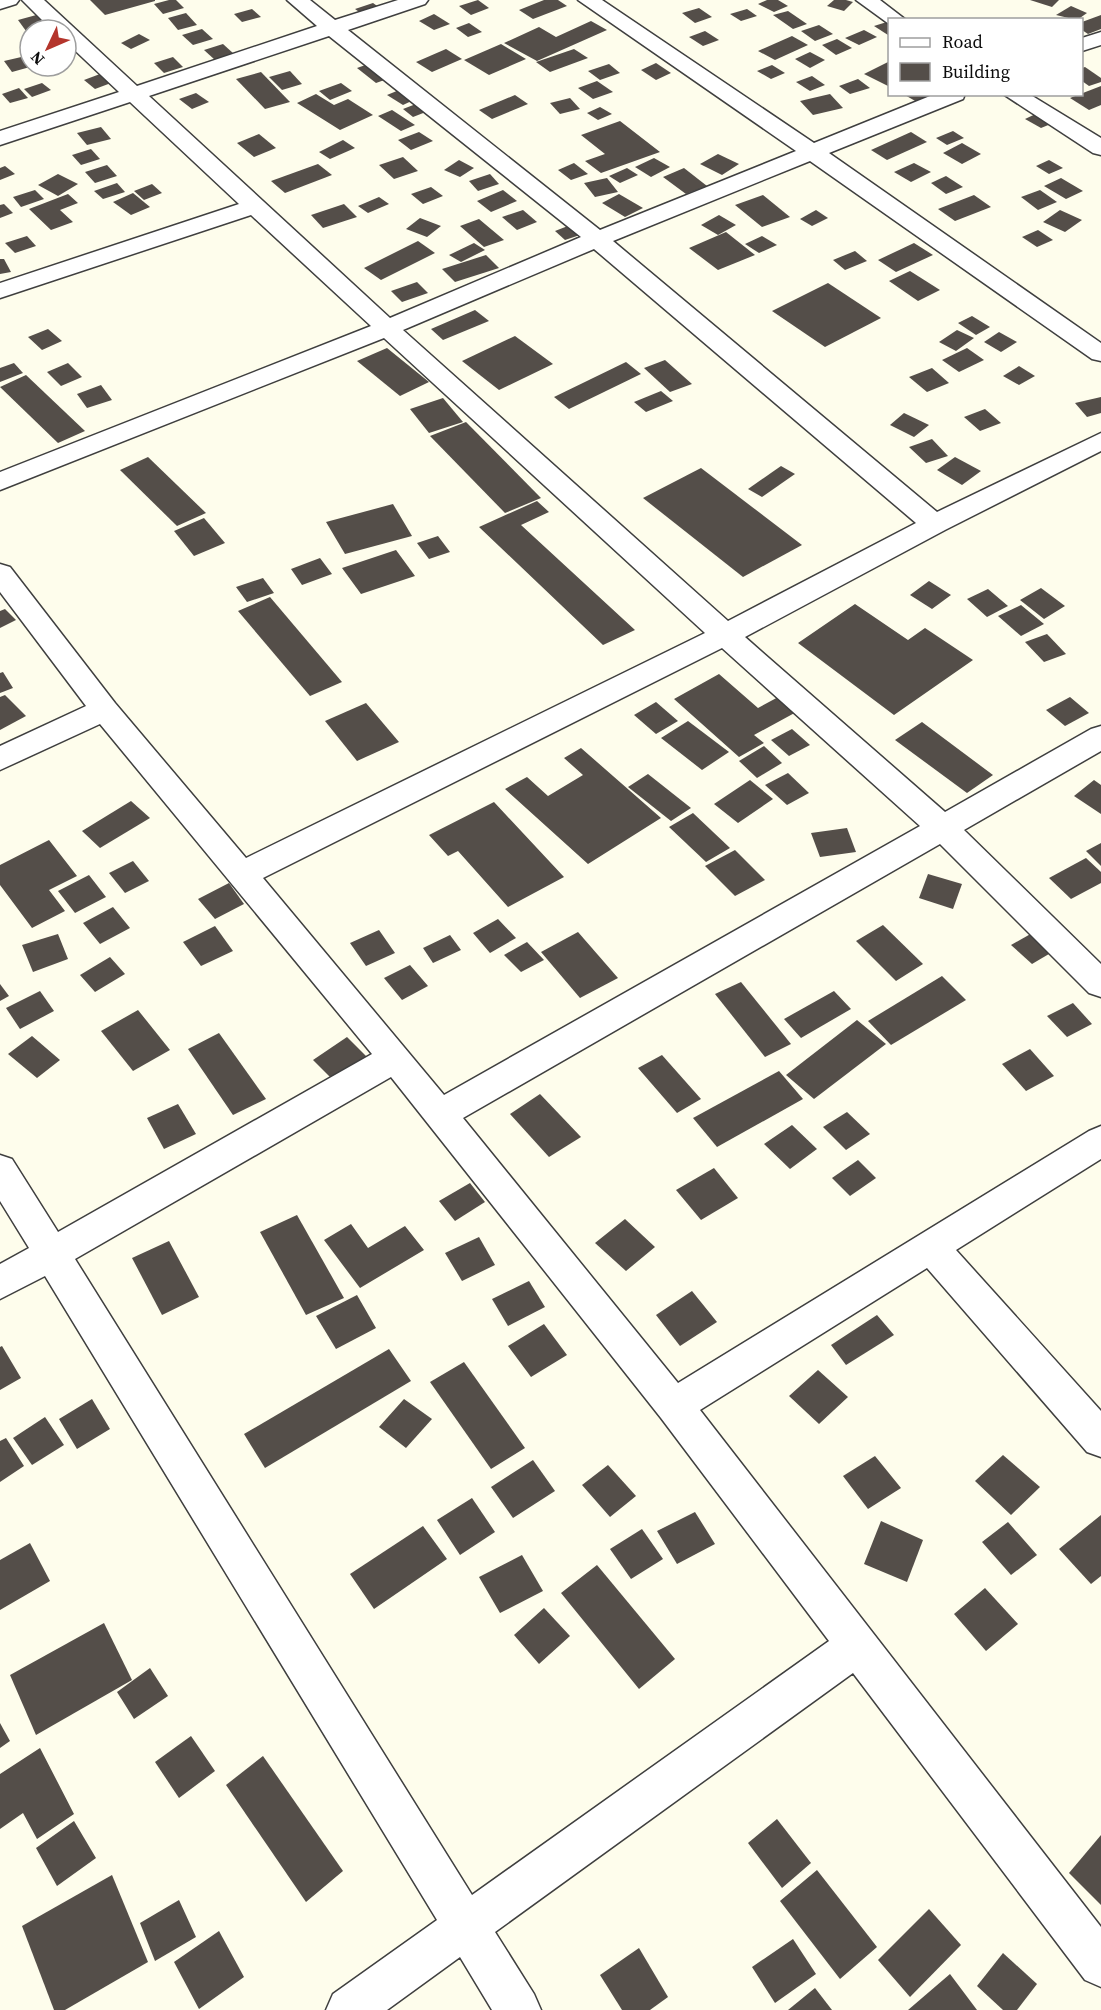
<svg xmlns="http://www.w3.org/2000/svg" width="1101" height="2010" viewBox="0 0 1101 2010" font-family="'Source Serif 4',serif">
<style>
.building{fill:#544e49}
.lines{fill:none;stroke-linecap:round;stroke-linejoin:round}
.minor-casing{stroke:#3f3f3f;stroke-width:3}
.minor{fill:#fff;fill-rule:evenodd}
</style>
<rect width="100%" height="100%" fill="#fefdec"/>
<g class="building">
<polygon points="90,0 155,0 155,1 105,15"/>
<polygon points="169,0 176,0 184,8 163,14 154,4"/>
<polygon points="478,0 489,8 471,15 459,6"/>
<polygon points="544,0 558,0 567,6 533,19 519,10"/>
<polygon points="767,0 778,0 788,6 774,12 758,4"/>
<polygon points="834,0 846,0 853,2 844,11 827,6"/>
<polygon points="1030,0 1059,0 1052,7"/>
<polygon points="373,3 380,8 362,14 355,9"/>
<polygon points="1071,6 1087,13 1077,20 1056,15"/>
<polygon points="699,8 712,17 695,23 682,13"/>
<polygon points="252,9 261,17 242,22 234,14"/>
<polygon points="747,9 757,16 741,21 730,14"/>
<polygon points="788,11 807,24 793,29 773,15"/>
<polygon points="186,13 197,25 178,30 168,18"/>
<polygon points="40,14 48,25 26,31 18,20"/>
<polygon points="434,14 450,24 434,30 419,21"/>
<polygon points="1101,15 1101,29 1088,34 1082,30 1082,22"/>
<polygon points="591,21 607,30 537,61 504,43 539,27 556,37"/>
<polygon points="890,21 888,35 874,26"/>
<polygon points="469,23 482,32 468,37 456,28"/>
<polygon points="819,25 833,34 815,41 801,31"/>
<polygon points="202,29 213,39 193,45 182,35"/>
<polygon points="864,30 877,37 859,45 845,38"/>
<polygon points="705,31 719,40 703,46 689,37"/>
<polygon points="139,34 150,40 131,49 121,43"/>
<polygon points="792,36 808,45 775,60 758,51"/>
<polygon points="837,39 852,48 836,55 822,45"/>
<polygon points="223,44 234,54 215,60 204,50"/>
<polygon points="501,44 526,59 489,75 464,60"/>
<polygon points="446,49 462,59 432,72 416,62"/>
<polygon points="574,49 588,58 550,72 536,62"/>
<polygon points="810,52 825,60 810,68 795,59"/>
<polygon points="30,55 30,67 12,72 4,61"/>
<polygon points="173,57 183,67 164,73 154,63"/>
<polygon points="890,61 890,87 864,74"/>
<polygon points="371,63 390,78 376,83 357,68"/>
<polygon points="656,63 671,73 656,80 641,70"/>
<polygon points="609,64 620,73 600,80 588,71"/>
<polygon points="772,65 785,73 771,79 757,71"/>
<polygon points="1085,67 1101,78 1101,82 1089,86 1082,81 1082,68"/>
<polygon points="290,71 302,84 282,90 269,77"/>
<polygon points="261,72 290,102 265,109 236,79"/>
<polygon points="100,74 111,83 95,89 84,80"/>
<polygon points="812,76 825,85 810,91 796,82"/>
<polygon points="858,79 870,88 850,94 839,86"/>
<polygon points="597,81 613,92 593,99 578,88"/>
<polygon points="42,83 51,90 32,97 24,89"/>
<polygon points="341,83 352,91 330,100 319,91"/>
<polygon points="1101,86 1101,105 1089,110 1070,98"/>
<polygon points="19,88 28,98 10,103 2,94"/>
<polygon points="404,88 420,97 403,105 387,95"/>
<polygon points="196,93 209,102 192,109 179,99"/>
<polygon points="316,94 334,105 348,99 373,115 340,130 297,103"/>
<polygon points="830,94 843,108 813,115 800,101"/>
<polygon points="903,94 932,94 917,102"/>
<polygon points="515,95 528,104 492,119 479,110"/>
<polygon points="570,98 580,109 560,114 550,103"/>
<polygon points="421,102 431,110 413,117 403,109"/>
<polygon points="600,107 612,114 598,120 587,113"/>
<polygon points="392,110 415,125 401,131 378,116"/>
<polygon points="1042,111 1058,121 1041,128 1025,119"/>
<polygon points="620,121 660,152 601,173 585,161 605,154 581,135"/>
<polygon points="101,127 111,139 87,145 77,133"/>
<polygon points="953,131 964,138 947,145 936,138"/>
<polygon points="419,132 433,141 411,150 398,140"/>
<polygon points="911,132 927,142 887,160 871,150"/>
<polygon points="259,134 276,148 254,157 237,143"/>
<polygon points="343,140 355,148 330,159 319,152"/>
<polygon points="962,143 981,154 962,164 943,153"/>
<polygon points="91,149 100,159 81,165 72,155"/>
<polygon points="718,154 739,164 722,175 700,164"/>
<polygon points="403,157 418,171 394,179 379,165"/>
<polygon points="654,158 670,167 651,177 635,167"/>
<polygon points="459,160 474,168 460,177 444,170"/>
<polygon points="1049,160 1063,168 1049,174 1036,166"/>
<polygon points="574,163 588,174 571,180 558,170"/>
<polygon points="914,163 931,172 911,182 894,172"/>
<polygon points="318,164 332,175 285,193 271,181"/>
<polygon points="107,165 117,176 95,183 85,172"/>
<polygon points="5,166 15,174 0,180 0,168"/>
<polygon points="627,168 638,175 620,183 609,176"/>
<polygon points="684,168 707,186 686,194 663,177"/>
<polygon points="58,174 78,184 58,196 38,185"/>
<polygon points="490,174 499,184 478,191 469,181"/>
<polygon points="946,176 963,187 946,194 931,183"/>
<polygon points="607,178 618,192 595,197 584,183"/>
<polygon points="1061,178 1083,191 1066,199 1044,186"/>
<polygon points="117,183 125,192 103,199 94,191"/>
<polygon points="152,184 162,193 144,200 134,191"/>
<polygon points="431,187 443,196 423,204 411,194"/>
<polygon points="35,190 44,199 21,207 13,197"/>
<polygon points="503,190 517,201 491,212 477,201"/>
<polygon points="1040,190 1057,202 1038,210 1021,197"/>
<polygon points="133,193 150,207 131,215 113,202"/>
<polygon points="68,194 78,203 60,210 73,222 51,230 29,209"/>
<polygon points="619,194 643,208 625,217 602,203"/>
<polygon points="763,195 790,217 762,227 735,205"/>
<polygon points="974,195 991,207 955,221 938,209"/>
<polygon points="379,197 389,204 368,213 358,206"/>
<polygon points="4,204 13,213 0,218 0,205"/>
<polygon points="344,204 357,217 323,228 311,215"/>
<polygon points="523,210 537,222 517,230 502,217"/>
<polygon points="816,210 828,218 812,226 800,219"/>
<polygon points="1060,210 1082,220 1065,232 1043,222"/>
<polygon points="719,215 736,225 718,235 701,225"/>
<polygon points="420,218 441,226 427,237 406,229"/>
<polygon points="479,219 504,240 484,247 460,226"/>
<polygon points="573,224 583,234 565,240 555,231"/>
<polygon points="1038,230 1053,240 1037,247 1022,237"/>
<polygon points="726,232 755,255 718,270 689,248"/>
<polygon points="27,236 36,246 15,253 5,243"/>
<polygon points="762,236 777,245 759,253 745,244"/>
<polygon points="418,241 435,253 381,280 364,268"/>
<polygon points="474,243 485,250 461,262 449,255"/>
<polygon points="914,243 933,255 896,272 878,260"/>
<polygon points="855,251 867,261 845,270 833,260"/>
<polygon points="486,255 499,268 455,282 442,269"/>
<polygon points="0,259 4,259 11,272 0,274"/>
<polygon points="910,271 940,290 918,301 889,281"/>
<polygon points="417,282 428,293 402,302 391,291"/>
<polygon points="828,283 881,318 825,347 772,311"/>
<polygon points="475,310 489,321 443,340 431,329"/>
<polygon points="972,316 990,327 976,335 958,323"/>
<polygon points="48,329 62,341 42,350 28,337"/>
<polygon points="957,330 974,338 956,351 939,342"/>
<polygon points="999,332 1017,342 1001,352 984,342"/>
<polygon points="515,336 553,364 499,390 462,361"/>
<polygon points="387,348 429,382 400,396 357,361"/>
<polygon points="967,348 984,360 959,372 942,360"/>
<polygon points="665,360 692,384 670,392 644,368"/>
<polygon points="626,362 641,374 569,409 554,397"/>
<polygon points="14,363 23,373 0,382 0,368"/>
<polygon points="68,363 82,377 61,386 47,372"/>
<polygon points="1019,366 1035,376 1019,385 1003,376"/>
<polygon points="932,368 949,383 927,392 909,377"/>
<polygon points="26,375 85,431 58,443 0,387"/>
<polygon points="101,385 112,400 87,408 77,394"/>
<polygon points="661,391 673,401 646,412 634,402"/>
<polygon points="1101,397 1101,413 1087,417 1075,403"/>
<polygon points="443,398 463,422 429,433 410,409"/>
<polygon points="985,409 1001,423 980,431 964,417"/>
<polygon points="904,413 929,425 914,437 890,425"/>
<polygon points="466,422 541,498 505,513 430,436"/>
<polygon points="932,439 948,456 926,463 909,447"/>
<polygon points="148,457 206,513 177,526 120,470"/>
<polygon points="955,457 981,471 962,485 937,470"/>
<polygon points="781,466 795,474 762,497 748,489"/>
<polygon points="701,468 802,545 743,577 643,498"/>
<polygon points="537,501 549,512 521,525 635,630 603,645 479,527"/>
<polygon points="393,504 412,536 345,554 326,522"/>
<polygon points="204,518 225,543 194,556 174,531"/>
<polygon points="438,536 450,552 429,559 417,543"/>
<polygon points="396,550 415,576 361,594 342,568"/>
<polygon points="320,558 332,574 302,585 291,569"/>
<polygon points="263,578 274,593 247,602 236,587"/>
<polygon points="929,581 951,595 932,609 910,595"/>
<polygon points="1041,588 1065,606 1044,619 1020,600"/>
<polygon points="988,589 1008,606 987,617 967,599"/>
<polygon points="270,597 342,682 310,696 238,611"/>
<polygon points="855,604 908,640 925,628 973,660 894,715 798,643"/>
<polygon points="1021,605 1044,624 1021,636 998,616"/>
<polygon points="5,609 16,620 0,628 0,611"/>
<polygon points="1047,634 1066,654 1044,662 1025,642"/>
<polygon points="3,672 13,688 0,693 0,673"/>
<polygon points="719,674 758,708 782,695 800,710 754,735 764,743 739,757 674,699"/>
<polygon points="5,695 26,716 0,730 0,697"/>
<polygon points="1070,697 1089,713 1065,726 1046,710"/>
<polygon points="656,702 678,721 656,734 634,715"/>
<polygon points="366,703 399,742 357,761 325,721"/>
<polygon points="688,721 729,752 702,770 661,738"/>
<polygon points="922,722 993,775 967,793 895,740"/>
<polygon points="792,729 810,745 789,756 771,740"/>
<polygon points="764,746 782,763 757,778 739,761"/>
<polygon points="581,748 661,818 588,864 505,789 527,777 548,796 583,775 564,758"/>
<polygon points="788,773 809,793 787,805 765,785"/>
<polygon points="648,774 691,808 671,821 628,787"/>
<polygon points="750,780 773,799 738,823 714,804"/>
<polygon points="1094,780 1101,785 1101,814 1074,796"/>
<polygon points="131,801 150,818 100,848 82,831"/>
<polygon points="494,802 564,877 508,907 458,851 448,856 429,835"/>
<polygon points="693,813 730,848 706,862 669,827"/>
<polygon points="847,828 856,852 820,857 811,833"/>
<polygon points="49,840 77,876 49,890 65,911 32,928 0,885 0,865"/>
<polygon points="1101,843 1101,866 1086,851"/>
<polygon points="735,850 765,880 735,896 705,866"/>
<polygon points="1086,858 1101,872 1101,883 1071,899 1049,878"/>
<polygon points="133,861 149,881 125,893 109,873"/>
<polygon points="928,874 962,884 953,909 919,898"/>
<polygon points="89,875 106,897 75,913 58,891"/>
<polygon points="229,883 244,904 215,919 198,899"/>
<polygon points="113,907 130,928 100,944 83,923"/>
<polygon points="498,919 516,938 490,953 473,933"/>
<polygon points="883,925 923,964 896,981 856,941"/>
<polygon points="215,926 233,951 201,966 183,942"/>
<polygon points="379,930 395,953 366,966 350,943"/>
<polygon points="578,932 618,978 580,998 541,952"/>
<polygon points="1034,932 1054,951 1032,964 1011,945"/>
<polygon points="58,934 68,959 33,972 22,945"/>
<polygon points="450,935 461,950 433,963 423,948"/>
<polygon points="527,942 544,960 521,972 504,955"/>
<polygon points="110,957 125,974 95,992 80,975"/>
<polygon points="410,965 428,986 402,1000 384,978"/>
<polygon points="942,976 966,1000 891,1045 868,1021"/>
<polygon points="741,982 791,1044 765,1057 715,994"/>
<polygon points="0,984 9,996 0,1001"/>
<polygon points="40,991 54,1011 20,1029 6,1008"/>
<polygon points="834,991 851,1009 801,1038 784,1019"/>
<polygon points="1073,1003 1092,1024 1067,1037 1047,1016"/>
<polygon points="138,1010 170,1050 133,1071 101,1031"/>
<polygon points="857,1020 886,1044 814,1099 786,1075"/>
<polygon points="219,1033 266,1099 233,1115 188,1049"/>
<polygon points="32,1036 60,1060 37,1078 8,1054"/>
<polygon points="347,1037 367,1057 333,1080 313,1060"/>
<polygon points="1030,1049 1054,1076 1026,1091 1002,1064"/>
<polygon points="662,1055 701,1099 677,1113 638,1068"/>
<polygon points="779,1071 803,1099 717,1147 693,1118"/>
<polygon points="540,1094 581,1137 549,1157 510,1114"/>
<polygon points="178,1104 196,1134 164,1149 147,1118"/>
<polygon points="847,1112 870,1134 846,1150 823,1127"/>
<polygon points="792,1125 817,1149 790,1169 764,1144"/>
<polygon points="858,1160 876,1178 850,1196 832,1178"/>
<polygon points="714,1168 738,1198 701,1220 676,1190"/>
<polygon points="470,1183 485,1202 455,1221 439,1201"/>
<polygon points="297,1215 344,1298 306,1315 260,1232"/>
<polygon points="625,1219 655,1247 626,1271 595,1243"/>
<polygon points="351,1224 368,1248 405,1226 424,1250 360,1288 324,1240"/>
<polygon points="479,1237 495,1265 462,1281 445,1253"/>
<polygon points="169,1241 199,1297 162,1315 132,1258"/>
<polygon points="529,1281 545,1307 508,1326 492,1299"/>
<polygon points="692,1291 717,1322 680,1346 656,1315"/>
<polygon points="357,1295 376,1328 336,1349 316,1316"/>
<polygon points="877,1315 894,1335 846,1365 831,1345"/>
<polygon points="544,1324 567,1355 531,1377 508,1346"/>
<polygon points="2,1346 21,1378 0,1390 0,1347"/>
<polygon points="389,1349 411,1381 265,1468 244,1434"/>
<polygon points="464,1362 525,1448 491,1469 430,1382"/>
<polygon points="818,1370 848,1397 819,1424 789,1396"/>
<polygon points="92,1399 110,1429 77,1449 59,1419"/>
<polygon points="404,1399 432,1419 406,1448 379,1427"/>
<polygon points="45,1417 64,1445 32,1465 13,1438"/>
<polygon points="6,1438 24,1466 0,1482 0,1441"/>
<polygon points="1003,1455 1040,1487 1011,1515 975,1481"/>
<polygon points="875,1456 901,1488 868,1509 843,1476"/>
<polygon points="533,1460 555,1491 513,1518 491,1487"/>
<polygon points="608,1465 636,1496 610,1517 582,1485"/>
<polygon points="472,1498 495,1532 460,1555 437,1520"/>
<polygon points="695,1512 715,1544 677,1564 657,1531"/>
<polygon points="1101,1515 1101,1576 1091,1584 1059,1549"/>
<polygon points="881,1521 923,1540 907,1582 864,1564"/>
<polygon points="1008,1522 1037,1555 1011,1575 982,1542"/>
<polygon points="423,1526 447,1559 374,1609 350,1574"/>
<polygon points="642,1529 663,1559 631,1579 610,1549"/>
<polygon points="30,1543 50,1581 0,1610 0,1560"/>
<polygon points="522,1555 543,1591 500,1613 479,1577"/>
<polygon points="597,1565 675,1659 639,1689 561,1593"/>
<polygon points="985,1588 1018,1624 986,1651 954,1614"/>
<polygon points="544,1608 570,1636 539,1664 514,1635"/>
<polygon points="104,1623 132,1680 36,1735 10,1675"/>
<polygon points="150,1668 168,1696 134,1719 117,1692"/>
<polygon points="0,1723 10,1741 0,1748"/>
<polygon points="191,1736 215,1771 179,1798 155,1762"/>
<polygon points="40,1748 74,1814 37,1839 23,1813 0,1829 0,1774"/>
<polygon points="263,1756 343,1871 306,1902 226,1785"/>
<polygon points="777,1819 811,1863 782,1888 748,1843"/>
<polygon points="74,1821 96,1858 57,1886 36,1848"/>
<polygon points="1101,1835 1101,1905 1069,1873"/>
<polygon points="817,1870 877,1947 840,1979 780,1901"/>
<polygon points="112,1875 148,1962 65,2010 54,2010 22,1926"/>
<polygon points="179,1900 196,1937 155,1961 140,1923"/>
<polygon points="929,1909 961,1945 910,1997 878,1960"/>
<polygon points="219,1931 244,1977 199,2009 174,1962"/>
<polygon points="793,1939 816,1974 775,2003 752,1967"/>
<polygon points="639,1948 668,1997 650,2010 622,2010 600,1975"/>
<polygon points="1003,1953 1037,1984 1017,2010 1003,2010 977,1986"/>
<polygon points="950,1974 977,2010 908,2010"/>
<polygon points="815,1988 832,2010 788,2010"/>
</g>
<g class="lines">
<g class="minor-casing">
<g id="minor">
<polygon points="0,0 19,0 16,4 0,9"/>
<path d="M 22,0 L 44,0 L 137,86 L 317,26 L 287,0 L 310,0 L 335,20 L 398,0 L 428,0 L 425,4 L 348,30 L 600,230 L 796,151 L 578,0 L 602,0 L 814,143 L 935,94 L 965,94 L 963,99 L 829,153 L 1101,343 L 1101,361 L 1092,359 L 810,161 L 613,241 L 937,512 L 1101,433 L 1101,451 L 945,530 L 745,637 L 945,812 L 1091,729 L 1101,726 L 1101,751 L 964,830 L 1101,964 L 1101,997 L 1089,993 L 940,844 L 463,1118 L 678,1383 L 1089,1131 L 1101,1126 L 1101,1159 L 956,1250 L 1101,1411 L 1101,1457 L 1087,1452 L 927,1268 L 700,1410 L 1101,1927 L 1101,1987 L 1085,1980 L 853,1673 L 495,1932 L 534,1994 L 541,2010 L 492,2010 L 460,1957 L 387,2010 L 326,2010 L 333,1994 L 437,1920 L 45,1276 L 0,1299 L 0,1264 L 29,1248 L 0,1201 L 0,1155 L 12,1159 L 58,1232 L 372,1054 L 100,724 L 0,770 L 0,746 L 86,706 L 0,592 L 0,564 L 10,567 L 115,703 L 246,858 L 705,633 L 384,338 L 0,490 L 0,472 L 371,326 L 251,215 L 0,298 L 0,283 L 239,204 L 130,102 L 0,145 L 0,131 L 119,92 L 66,42 L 66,30 L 52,30 ZM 329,36 L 581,237 L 390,318 L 149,96 ZM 594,249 L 916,523 L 728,621 L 403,330 ZM 722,648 L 920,826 L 444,1095 L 263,878 ZM 391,1077 L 661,1418 L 829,1641 L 472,1895 L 75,1259 Z"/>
<polygon points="856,0 880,0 906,20 890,20 889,24"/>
<polygon points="1101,32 1101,45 1082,51 1082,38"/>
<polygon points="1003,94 1029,94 1101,138 1101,155 1093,153"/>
</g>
</g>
<use href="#minor" class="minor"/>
</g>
<rect x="888" y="18" width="195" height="78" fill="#ffffff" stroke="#9e9e9e" stroke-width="1.5"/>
<rect x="900" y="38" width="30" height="9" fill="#ffffff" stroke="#9e9e9e" stroke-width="1.5"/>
<text x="942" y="48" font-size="18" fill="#0c0c0c">Road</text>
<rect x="900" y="63" width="30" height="18" fill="#544e49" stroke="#9e9e9e" stroke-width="1.5"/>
<text x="942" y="78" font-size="18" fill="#0c0c0c">Building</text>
<g transform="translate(48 48) rotate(226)"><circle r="28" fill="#ffffff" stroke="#9e9e9e" stroke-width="1.5"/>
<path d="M0-4.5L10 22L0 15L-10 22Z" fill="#b4352c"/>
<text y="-9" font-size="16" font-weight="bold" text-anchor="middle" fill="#0c0c0c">N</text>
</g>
</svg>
